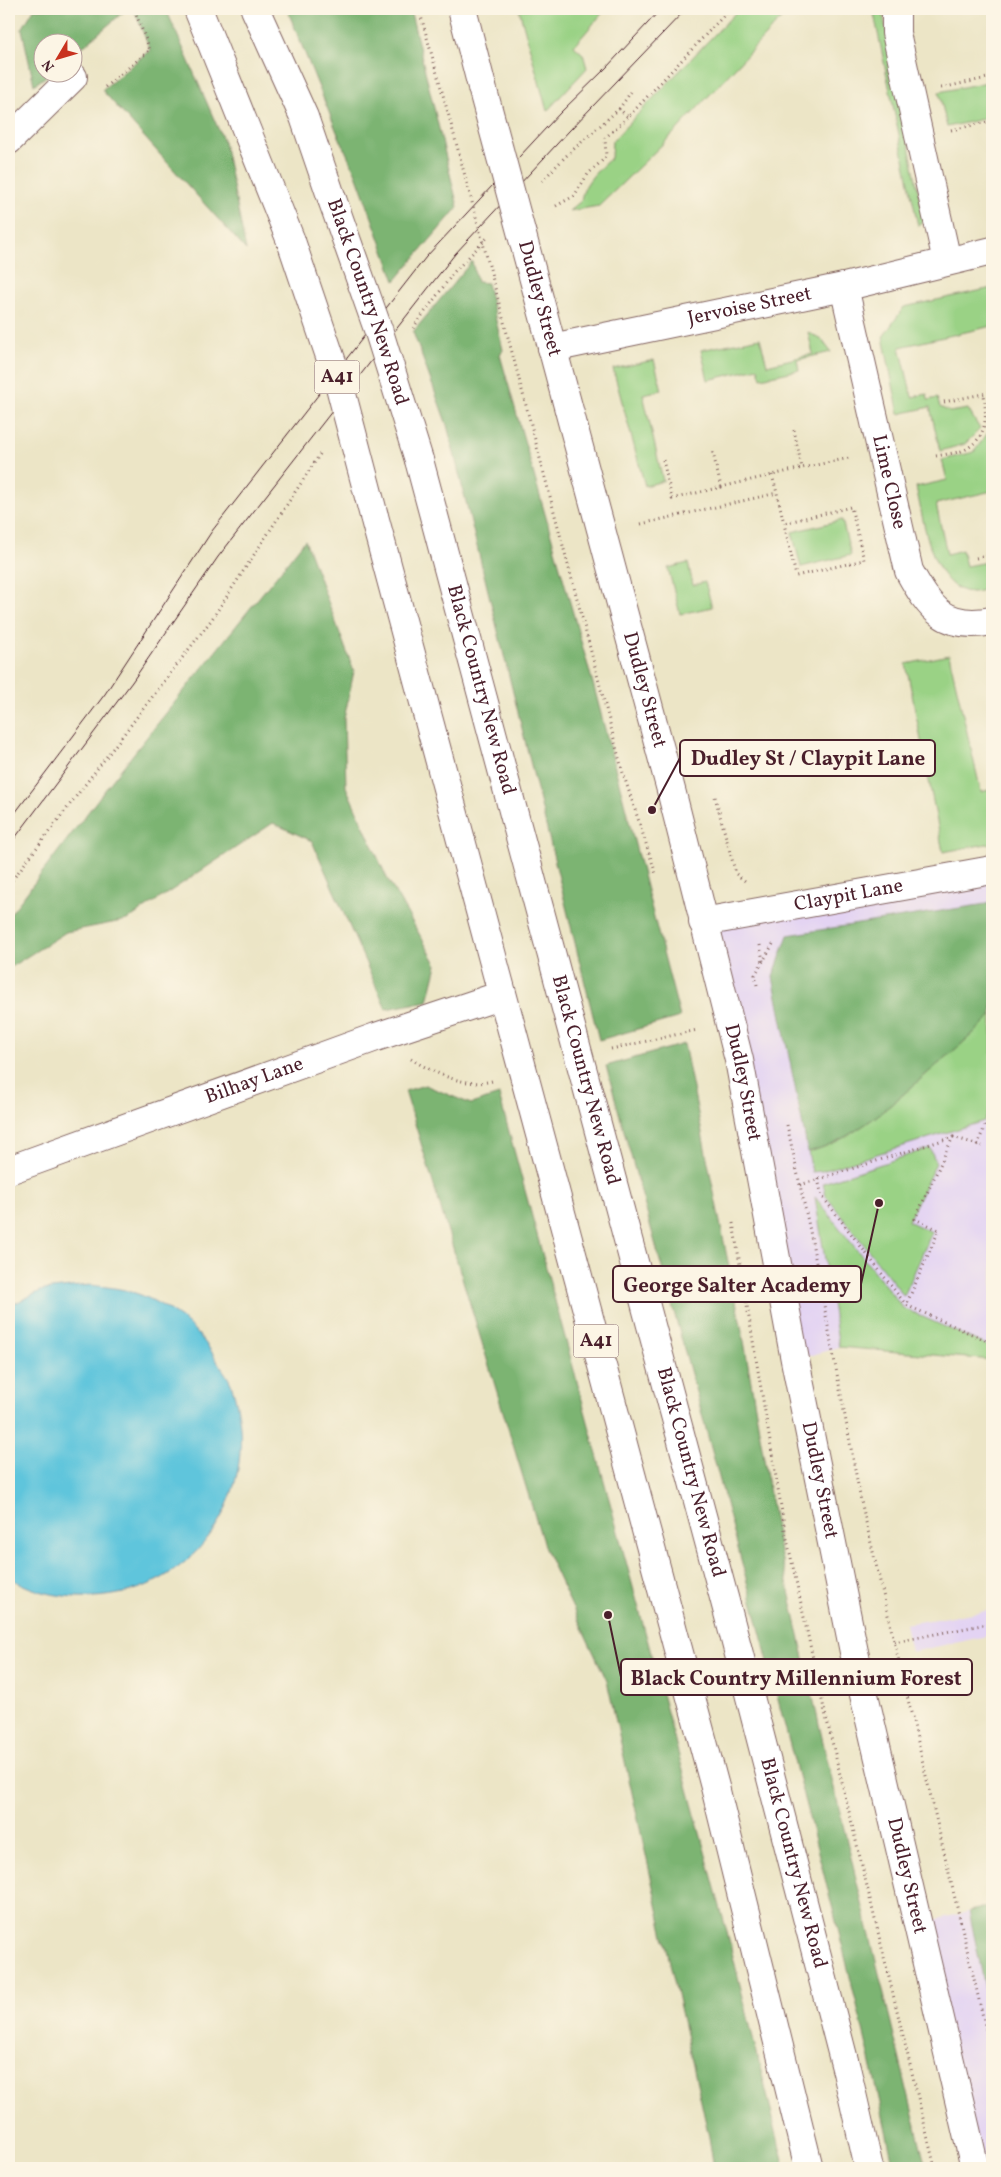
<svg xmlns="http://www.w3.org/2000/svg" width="1001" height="2177" viewBox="0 0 1001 2177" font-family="Vollkorn,serif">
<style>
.built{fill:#e3d3f3}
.green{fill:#9ad285;stroke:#727858}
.forest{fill:#7bb472;stroke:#626a4e}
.water{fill:#5fc5dc;stroke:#547284}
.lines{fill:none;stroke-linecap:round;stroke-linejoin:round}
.minor-casing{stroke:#836461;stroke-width:30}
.tertiary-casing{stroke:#836461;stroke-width:30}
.trunk-casing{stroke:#836461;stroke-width:30}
.path{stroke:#836461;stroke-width:3;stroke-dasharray:1 4;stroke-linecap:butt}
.minor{stroke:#fff;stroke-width:28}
.tertiary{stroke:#fff;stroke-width:28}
.trunk{stroke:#fff;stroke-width:28}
.tram{stroke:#4a1f2b;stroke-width:1}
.tertiary-bridge-casing{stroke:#836461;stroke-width:30;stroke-linecap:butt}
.trunk-bridge-casing{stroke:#836461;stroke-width:30;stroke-linecap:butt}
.path-bridge{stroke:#836461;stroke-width:3;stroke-dasharray:1 4;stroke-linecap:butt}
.tertiary-bridge{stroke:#fff;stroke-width:28}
.trunk-bridge{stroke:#fff;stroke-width:28}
.labels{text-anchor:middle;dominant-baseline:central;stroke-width:4.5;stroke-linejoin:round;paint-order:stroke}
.shield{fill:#fcf5e5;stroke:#7f5f63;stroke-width:1}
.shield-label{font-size:19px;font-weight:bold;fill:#4a1f2b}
.street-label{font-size:20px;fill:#4a1f2b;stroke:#fcf5e5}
.leader{fill:none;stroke:#4a1f2b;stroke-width:2}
.callout-dot{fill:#4a1f2b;stroke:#fcf5e5;stroke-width:2}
.callout{fill:#fcf5e5;stroke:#4a1f2b;stroke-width:2}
.callout-label{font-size:21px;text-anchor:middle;font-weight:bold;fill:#4a1f2b}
</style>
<rect width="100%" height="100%" fill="#fcf5e5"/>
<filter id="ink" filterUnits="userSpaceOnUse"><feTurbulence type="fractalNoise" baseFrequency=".02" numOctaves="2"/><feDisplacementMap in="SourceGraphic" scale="10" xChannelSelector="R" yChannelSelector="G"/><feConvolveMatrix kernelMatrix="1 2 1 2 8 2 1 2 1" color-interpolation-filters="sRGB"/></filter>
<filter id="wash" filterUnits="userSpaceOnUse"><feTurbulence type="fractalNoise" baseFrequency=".0096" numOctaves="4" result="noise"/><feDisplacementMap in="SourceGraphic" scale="20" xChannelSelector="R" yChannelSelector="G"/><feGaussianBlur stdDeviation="1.12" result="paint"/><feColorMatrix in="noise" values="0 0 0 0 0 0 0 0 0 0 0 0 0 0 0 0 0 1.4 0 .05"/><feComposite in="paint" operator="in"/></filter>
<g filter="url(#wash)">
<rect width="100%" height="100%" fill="#ece5c6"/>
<g class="built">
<polygon points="992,870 992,1360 839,1347 795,1360 703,922"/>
<polygon points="992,1610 992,1635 911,1652 905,1624"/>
<polygon points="992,1906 992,2168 975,2168 918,1924"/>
</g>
<g class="green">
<polygon points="519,9 606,9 574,46 583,54 587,68 547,111"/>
<path d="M 739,9 L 790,9 L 675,132 L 599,206 L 569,211 L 581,201 C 583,183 598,170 611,158 L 612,141 Z"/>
<polygon points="873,9 882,9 924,221 918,226"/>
<polygon points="992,81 992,117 947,127 939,92"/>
<polygon points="992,288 992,326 900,347 912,397 927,394 928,400 937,398 940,407 950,412 968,409 980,429 965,444 940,451 930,407 899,414 883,337 904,307"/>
<polygon points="808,332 822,340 831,352 797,360 799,370 761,378 758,368 708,380 701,350 760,338 767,365 813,354"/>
<polygon points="654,360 662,390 643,394 663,481 645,486 613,369"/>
<path d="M 992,427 L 992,491 L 936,504 L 947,554 L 962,550 L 966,566 L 992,561 L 992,588 C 986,589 979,592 973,592 C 932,593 923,517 916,487 L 947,480 L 942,460 L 974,452 Z"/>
<polygon points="842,520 851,555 801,567 792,532"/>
<polygon points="688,563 693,585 705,582 712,607 680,614 668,568"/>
<polygon points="949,655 981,792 992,789 992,843 943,852 906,664"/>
<path d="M 992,1015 L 992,1102 L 984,1121 L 822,1171 L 812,1172 L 808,1152 C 855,1140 894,1102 930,1071 C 951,1053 973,1035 992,1015 Z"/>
<polygon points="930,1148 936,1163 908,1221 932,1232 904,1296 826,1196 823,1183"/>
<polygon points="815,1197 903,1308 992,1348 992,1360 839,1347"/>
</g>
<g class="forest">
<polygon points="34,9 127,9 73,55 72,42 42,42 42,72 51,73 34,85 22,29"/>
<polygon points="134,9 166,9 224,142 246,250 102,90 150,50"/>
<polygon points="287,9 410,9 458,207 395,281 356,174 337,132"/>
<polygon points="472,261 477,282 487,283 503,350 500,355 594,687 680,1017 599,1040 447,425 413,332"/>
<polygon points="305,540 354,671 344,719 346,787 387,878 437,965 428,1001 386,1009 312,841 273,823 127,920 66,932 9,968 9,916 114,778"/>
<path d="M 992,903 L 992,1015 C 973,1035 951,1053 930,1071 C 894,1102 855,1140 808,1152 L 773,977 L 788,935 Z"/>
<path d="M 684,1044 L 744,1341 L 779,1547 L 823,1742 L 926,2168 L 894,2168 C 864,2022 825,1879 787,1734 C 729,1511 668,1288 606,1066 Z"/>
<polygon points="425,1085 471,1104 499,1095 728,1936 785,2168 714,2168 709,2137 607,1681 545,1549 405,1091"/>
<polygon points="992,1906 992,2021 969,1911"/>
</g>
<path class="water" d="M 90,1285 C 105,1287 121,1288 135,1293 C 148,1297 164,1306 175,1314 C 193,1325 209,1346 219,1364 C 224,1372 230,1379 232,1387 C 265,1487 199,1594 92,1597 C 63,1598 33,1593 9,1577 L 9,1306 L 43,1290 Z"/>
</g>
<g filter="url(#ink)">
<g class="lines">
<g class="minor-casing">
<g id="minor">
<polyline points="896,9 896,33 947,261"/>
<polyline points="9,140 73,77"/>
<path id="s1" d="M 844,287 L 909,571 C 930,609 945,630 992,621"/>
<path id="s2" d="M 552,348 L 844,287 L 992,251"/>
<path id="s3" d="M 9,1170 L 376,1037 L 502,995"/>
</g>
</g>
<g class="tertiary-casing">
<g id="tertiary">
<polyline points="462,9 482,87"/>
<path id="s4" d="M 522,235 L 671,790 L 739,1060 L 795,1360 L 854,1652 L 975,2168"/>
<path id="s5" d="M 703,922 L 992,870"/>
</g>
</g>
<g class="trunk-casing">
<g id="trunk">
<polyline points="198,9 291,241"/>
<polyline points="255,9 304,117 332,199"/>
<path id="s6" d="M 419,460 L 734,1635 L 847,2072 L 869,2168"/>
<polyline points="374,516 715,1787 809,2168"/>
</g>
</g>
<g class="path">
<polyline points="419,9 450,120"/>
<polyline points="615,9 616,9"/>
<polyline points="105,87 150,50 134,9"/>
<polyline points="941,88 992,77"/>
<polyline points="619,109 631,92"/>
<polyline points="951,130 992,121"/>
<polyline points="542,181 566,156 619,109 628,117 730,9"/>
<polyline points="556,206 574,196 588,174 606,157 605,138 628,117"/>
<polyline points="490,269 623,773 656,874"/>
<polyline points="413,328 455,271 489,236"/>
<polyline points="944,402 992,392"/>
<polyline points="794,430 802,468 849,458"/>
<path d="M 936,456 C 946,454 960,453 968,448 C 989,434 986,415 984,394"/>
<polyline points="663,460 672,499 721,487 712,449"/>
<polyline points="772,475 777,493"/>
<polyline points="721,487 802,468"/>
<polyline points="641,524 777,493 796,576 864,560 851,507 784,523"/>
<polyline points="976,558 992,555"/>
<polyline points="715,797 736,874 745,881"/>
<polyline points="9,884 212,619 322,451"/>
<polyline points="760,945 763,961"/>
<polyline points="757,985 755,975 773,944"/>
<polyline points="611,1049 697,1030"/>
<path d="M 411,1059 C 434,1073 465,1088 492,1081"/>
<polyline points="787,1125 810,1231 861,1501 992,2055"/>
<polyline points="953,1137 982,1146"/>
<polyline points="977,1145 992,1110"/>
<polyline points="818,1179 822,1196 906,1305"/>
<polyline points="800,1185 953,1137 915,1219 939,1230 906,1305 992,1343"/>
<polyline points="733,1223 785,1530 822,1700 935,2168"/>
<polyline points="894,1642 992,1623"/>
</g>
<use href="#minor" class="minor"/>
<use href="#tertiary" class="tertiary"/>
<use href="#trunk" class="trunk"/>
<g class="tram">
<polyline points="9,821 105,694 212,531 426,257 560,113 606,68 661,9"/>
<polyline points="9,846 132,682 218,557 455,254 569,131 686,9"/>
</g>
<g class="tertiary-bridge-casing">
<polyline id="tertiary-bridge" points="482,87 522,235"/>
</g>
<g class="trunk-bridge-casing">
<g id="trunk-bridge">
<path id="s7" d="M 332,199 L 379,332 L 419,460"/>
<polyline points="291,241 339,383 374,516"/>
</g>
</g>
<polyline class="path-bridge" points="450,120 490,269"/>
<use href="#tertiary-bridge" class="tertiary-bridge"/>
<use href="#trunk-bridge" class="trunk-bridge"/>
</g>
</g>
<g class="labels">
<g class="shield">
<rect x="314.5" y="360.5" width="45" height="33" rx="4"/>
<rect x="573.5" y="1324.5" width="45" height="33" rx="4"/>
</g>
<g class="shield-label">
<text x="337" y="377">A41</text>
<text x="596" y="1341">A41</text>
</g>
<g class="street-label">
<text stroke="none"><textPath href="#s4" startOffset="66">Dudley Street</textPath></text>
<text stroke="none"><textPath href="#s7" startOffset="109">Black Country New Road</textPath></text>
<text stroke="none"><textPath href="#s2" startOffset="202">Jervoise Street</textPath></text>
<text stroke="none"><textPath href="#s1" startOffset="200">Lime Close</textPath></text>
<text stroke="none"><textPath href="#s6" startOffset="238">Black Country New Road</textPath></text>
<text stroke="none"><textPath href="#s4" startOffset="471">Dudley Street</textPath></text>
<text stroke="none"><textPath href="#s5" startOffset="148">Claypit Lane</textPath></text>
<text stroke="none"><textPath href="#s6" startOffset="642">Black Country New Road</textPath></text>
<text stroke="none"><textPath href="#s3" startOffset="261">Bilhay Lane</textPath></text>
<text stroke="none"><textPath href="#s4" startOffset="876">Dudley Street</textPath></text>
<text stroke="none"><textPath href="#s6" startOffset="1048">Black Country New Road</textPath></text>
<text stroke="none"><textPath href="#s4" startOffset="1281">Dudley Street</textPath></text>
<text stroke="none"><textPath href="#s6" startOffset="1452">Black Country New Road</textPath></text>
<text stroke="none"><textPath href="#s4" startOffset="1686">Dudley Street</textPath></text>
</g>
</g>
<path class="leader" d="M652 810L680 758M879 1203L861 1284M608 1615L621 1677"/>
<g class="callout-dot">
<circle cx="652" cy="810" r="5"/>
<circle cx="879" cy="1203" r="5"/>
<circle cx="608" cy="1615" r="5"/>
</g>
<g class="callout">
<rect x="680" y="740" width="255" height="36" rx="5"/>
<rect x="613" y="1266" width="248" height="36" rx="5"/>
<rect x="621" y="1659" width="351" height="36" rx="5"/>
</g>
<g class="callout-label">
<text x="808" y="765">Dudley St / Claypit Lane</text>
<text x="737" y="1292">George Salter Academy</text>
<text x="796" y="1685">Black Country Millennium Forest</text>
</g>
<rect width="1001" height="2177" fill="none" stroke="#fcf5e5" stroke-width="30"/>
<g transform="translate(58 58) rotate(232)"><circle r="24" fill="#fcf5e5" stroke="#b59f9b"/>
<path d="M0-4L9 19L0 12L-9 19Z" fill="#c8321e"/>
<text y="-8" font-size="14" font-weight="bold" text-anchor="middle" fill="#4a1f2b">N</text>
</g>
</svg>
